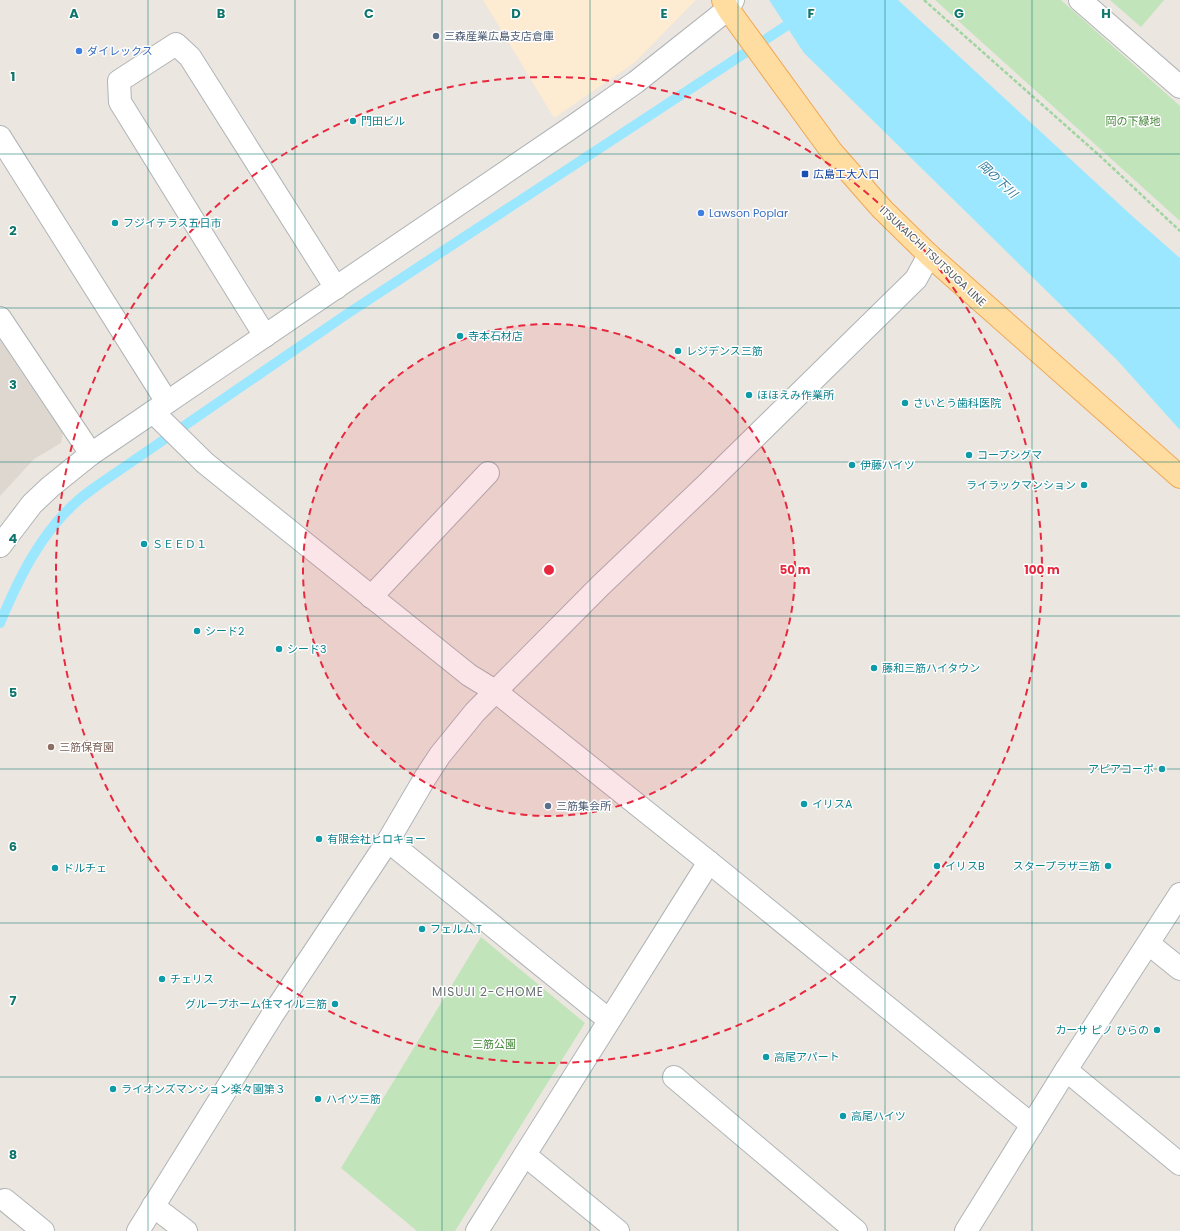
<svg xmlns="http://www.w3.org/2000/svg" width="1180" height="1231" viewBox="0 0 1180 1231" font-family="Poppins,'Noto Sans JP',sans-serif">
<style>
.commercial{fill:#fdebd2}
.education{fill:#ddd7d0}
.green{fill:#c2e4bb}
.water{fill:#9be7ff}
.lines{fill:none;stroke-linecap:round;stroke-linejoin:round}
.stream{stroke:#9be7ff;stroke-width:10}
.minor-casing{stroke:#b0b4b7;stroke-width:24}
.major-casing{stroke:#f0a653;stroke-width:24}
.path{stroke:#9ed5a1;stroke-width:2.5;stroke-dasharray:4 2;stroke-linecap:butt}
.minor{stroke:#fff;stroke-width:22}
.major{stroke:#ffdda0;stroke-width:22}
.grid{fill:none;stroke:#0f766e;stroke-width:1;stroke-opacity:0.55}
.ring{fill:none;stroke:#e8283e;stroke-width:2;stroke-dasharray:7 5}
.service-dot{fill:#5c6f8a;stroke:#fff;stroke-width:1.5}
.shop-dot{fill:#3f7fe0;stroke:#fff;stroke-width:1.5}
.culture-dot{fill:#0f9aa8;stroke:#fff;stroke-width:1.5}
.transit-dot{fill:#1a4fb4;stroke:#fff;stroke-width:1.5}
.education-dot{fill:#8d6e63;stroke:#fff;stroke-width:1.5}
.labels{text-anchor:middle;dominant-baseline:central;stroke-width:3;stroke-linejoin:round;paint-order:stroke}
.service-label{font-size:11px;fill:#4e5e75;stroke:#fff;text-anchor:start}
.shop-label{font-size:11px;fill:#366cbe;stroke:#fff;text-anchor:start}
.culture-label{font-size:11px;fill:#0d838f;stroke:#fff;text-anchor:start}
.park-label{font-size:11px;fill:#408334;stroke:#fff}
.transit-label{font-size:11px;fill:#164399;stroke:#fff;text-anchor:start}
.street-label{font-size:11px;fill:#585d60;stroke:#fff}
.education-label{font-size:11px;fill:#785e54;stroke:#fff;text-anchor:start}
.water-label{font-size:12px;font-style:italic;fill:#367d9e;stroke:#fff}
.neighbourhood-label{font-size:12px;letter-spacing:1px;fill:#696f72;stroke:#fff}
.grid-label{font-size:13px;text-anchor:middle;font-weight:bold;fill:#0f766e;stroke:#fff;stroke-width:3;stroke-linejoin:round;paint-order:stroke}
.centre{fill:#e8283e;stroke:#fff;stroke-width:2}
.ring-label{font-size:12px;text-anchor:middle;font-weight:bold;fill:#e8283e;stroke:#fff;stroke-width:3;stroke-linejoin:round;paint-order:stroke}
</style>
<rect width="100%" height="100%" fill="#ebe6df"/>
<polygon class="commercial" points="483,0 696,0 634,63 554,118"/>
<polygon class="education" points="0,334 64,427 61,443 34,459 0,496"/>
<g class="green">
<polygon points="935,0 1061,0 1180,106 1180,221"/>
<polygon points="1110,0 1164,0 1141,27"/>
<polygon points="481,937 585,1023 455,1231 417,1231 341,1168"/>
</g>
<polygon class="water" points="769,0 898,0 1131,215 1180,258 1180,430 1118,361 804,53"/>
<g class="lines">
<path class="stream" d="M 0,623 C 18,580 39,536 74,504 C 81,497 90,491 98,485 L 347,314 L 786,26"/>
<g class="minor-casing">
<g id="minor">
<polyline points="1080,0 1180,87"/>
<polyline points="0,137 167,402"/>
<polyline points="0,318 91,454"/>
<polyline points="265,336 120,102 119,81 176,44 190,57 336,288"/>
<polyline points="153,412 205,463 469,675 495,691 709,862 1032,1125"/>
<polyline points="0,546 32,504 50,487 91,454 575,125 636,82 728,9 733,0"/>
<polyline points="371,597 488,473"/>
<polyline points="388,841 609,1020"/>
<polyline points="1149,944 1180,969"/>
<polyline points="1066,1070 1180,1164"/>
<polyline points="674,1077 856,1231"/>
<polyline points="525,1155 618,1231"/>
<polyline points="5,1200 43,1231"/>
<polyline points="153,1206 186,1231"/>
<polyline points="138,1231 273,1014 388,841 425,778 440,755 475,712 600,586 706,485 916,279 929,255"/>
<polyline points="477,1231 709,862"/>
<polyline points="966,1231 1066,1070 1180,894"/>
</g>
</g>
<g class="major-casing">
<polyline id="major" points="723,0 728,9 832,152 882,209 929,255 1180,477"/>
</g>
<polyline class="path" points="924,0 1100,156 1180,231"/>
<use href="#minor" class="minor"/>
<use href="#major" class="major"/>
</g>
<path class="grid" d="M 148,0 L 148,1231M 295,0 L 295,1231M 442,0 L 442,1231M 590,0 L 590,1231M 738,0 L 738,1231M 885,0 L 885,1231M 1032,0 L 1032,1231M 0,154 L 1180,154M 0,308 L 1180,308M 0,462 L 1180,462M 0,616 L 1180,616M 0,769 L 1180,769M 0,923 L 1180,923M 0,1077 L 1180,1077"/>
<circle cx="549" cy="570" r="246" fill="#e8283e" fill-opacity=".12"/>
<g class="ring">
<circle cx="549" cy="570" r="246"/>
<circle cx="549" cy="570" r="493"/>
</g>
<g class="service-dot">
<circle cx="436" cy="36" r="4"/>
<circle cx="548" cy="806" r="4"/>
</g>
<g class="shop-dot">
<circle cx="79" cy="51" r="4"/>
<circle cx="701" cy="213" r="4"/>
</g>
<g class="culture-dot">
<circle cx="353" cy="121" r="4"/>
<circle cx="115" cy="223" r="4"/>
<circle cx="460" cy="336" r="4"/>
<circle cx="678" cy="351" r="4"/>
<circle cx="749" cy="395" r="4"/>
<circle cx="905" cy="403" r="4"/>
<circle cx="969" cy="455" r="4"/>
<circle cx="852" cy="465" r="4"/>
<circle cx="1084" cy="485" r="4"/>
<circle cx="144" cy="544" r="4"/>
<circle cx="197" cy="631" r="4"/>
<circle cx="279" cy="649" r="4"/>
<circle cx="874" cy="668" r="4"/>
<circle cx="1162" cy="769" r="4"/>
<circle cx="804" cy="804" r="4"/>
<circle cx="319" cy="839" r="4"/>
<circle cx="937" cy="866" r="4"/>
<circle cx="1108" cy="866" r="4"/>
<circle cx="55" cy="868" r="4"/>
<circle cx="422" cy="929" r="4"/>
<circle cx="162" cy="979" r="4"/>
<circle cx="335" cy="1004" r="4"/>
<circle cx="1157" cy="1030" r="4"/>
<circle cx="766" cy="1057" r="4"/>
<circle cx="113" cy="1089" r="4"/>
<circle cx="318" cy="1099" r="4"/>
<circle cx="843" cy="1116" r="4"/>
</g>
<rect class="transit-dot" x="801" y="170" width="8" height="8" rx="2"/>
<circle class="education-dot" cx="51" cy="747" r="4"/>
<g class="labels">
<g class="service-label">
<text x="444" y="36">三森産業広島支店倉庫</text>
<text x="556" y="806">三筋集会所</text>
</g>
<g class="shop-label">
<text x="87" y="51">ダイレックス</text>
<text x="709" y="213">Lawson Poplar</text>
</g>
<g class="culture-label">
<text x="361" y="121">門田ビル</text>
<text x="123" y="223">フジイテラス五日市</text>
<text x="468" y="336">寺本石材店</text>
<text x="686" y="351">レジデンス三筋</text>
<text x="757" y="395">ほほえみ作業所</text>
<text x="913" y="403">さいとう歯科医院</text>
<text x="977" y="455">コープシグマ</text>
<text x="860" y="465">伊藤ハイツ</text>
<text x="1076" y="485" text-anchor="end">ライラックマンション</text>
<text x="152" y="544">ＳＥＥＤ１</text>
<text x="205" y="631">シード2</text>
<text x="287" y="649">シード3</text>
<text x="882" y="668">藤和三筋ハイタウン</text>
<text x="1154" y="769" text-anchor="end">アピアコーポ</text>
<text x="812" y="804">イリスA</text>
<text x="327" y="839">有限会社ヒロキョー</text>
<text x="945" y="866">イリスB</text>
<text x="1100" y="866" text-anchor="end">スタープラザ三筋</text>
<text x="63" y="868">ドルチェ</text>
<text x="430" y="929">フェルム.T</text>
<text x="170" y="979">チェリス</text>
<text x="327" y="1004" text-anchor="end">グループホーム住マイル三筋</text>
<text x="1149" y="1030" text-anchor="end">カーサ ピノ ひらの</text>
<text x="774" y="1057">高尾アパート</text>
<text x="121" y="1089">ライオンズマンション楽々園第３</text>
<text x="326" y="1099">ハイツ三筋</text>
<text x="851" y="1116">高尾ハイツ</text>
</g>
<g class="park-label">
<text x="1133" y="121">岡の下緑地</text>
<text x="494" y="1044">三筋公園</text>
</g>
<g class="transit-label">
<text x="813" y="174">広島工大入口</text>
</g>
<g class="street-label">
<text transform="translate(933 256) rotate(43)">ITSUKAICHI TSUTSUGA LINE</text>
</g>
<g class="education-label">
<text x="59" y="747">三筋保育園</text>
</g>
<g class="water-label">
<text transform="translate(998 179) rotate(43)">岡の下川</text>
</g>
<g class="neighbourhood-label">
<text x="488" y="991">MISUJI 2-CHOME</text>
</g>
</g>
<g class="grid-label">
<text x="74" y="18">A</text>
<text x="221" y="18">B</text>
<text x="369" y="18">C</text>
<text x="516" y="18">D</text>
<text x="664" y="18">E</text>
<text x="811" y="18">F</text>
<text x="959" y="18">G</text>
<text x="1106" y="18">H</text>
<text x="13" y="81">1</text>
<text x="13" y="235">2</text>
<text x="13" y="389">3</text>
<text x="13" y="543">4</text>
<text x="13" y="697">5</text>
<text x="13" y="851">6</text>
<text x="13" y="1005">7</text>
<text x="13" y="1159">8</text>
</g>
<circle cx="549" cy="570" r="6" class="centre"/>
<g class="ring-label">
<text x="795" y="574">50 m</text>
<text x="1042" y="574">100 m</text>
</g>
</svg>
